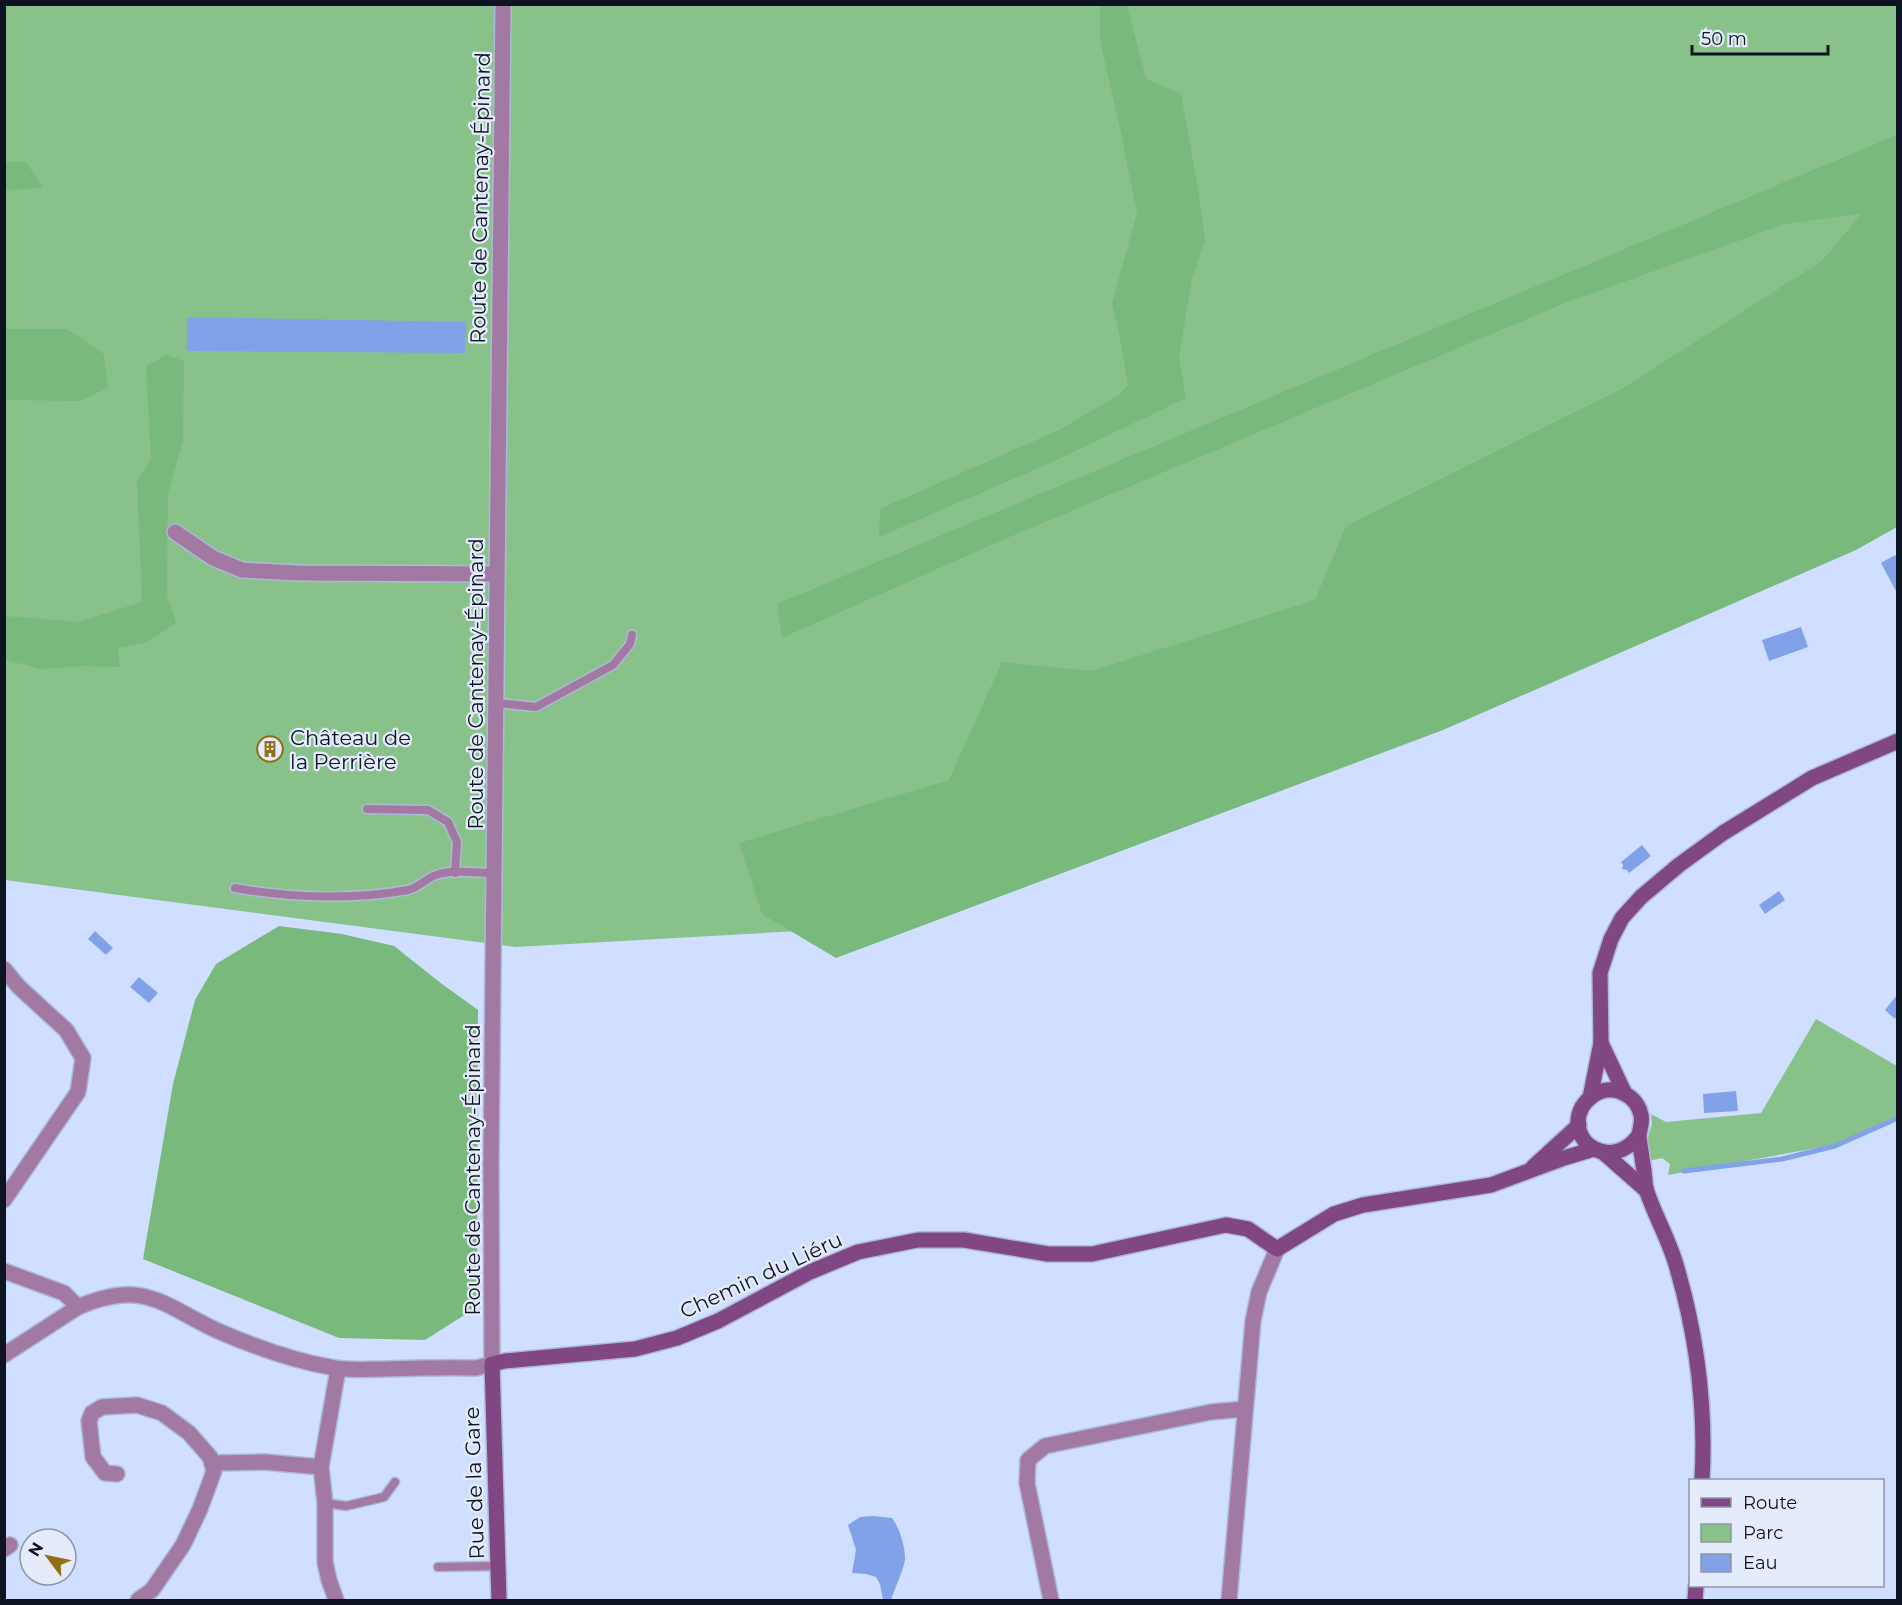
<svg xmlns="http://www.w3.org/2000/svg" width="1902" height="1605" viewBox="0 0 1902 1605" font-family="Montserrat,sans-serif">
<style>
.green{fill:#88c28a}
.forest{fill:#79b97b}
.water{fill:#81a2e9}
.lines{fill:none;stroke-linecap:round;stroke-linejoin:round}
.stream{stroke:#81a2e9;stroke-width:5}
.lane-casing{stroke:#adbad7;stroke-width:11}
.street-casing{stroke:#adbad7;stroke-width:18}
.secondary-casing{stroke:#adbad7;stroke-width:18}
.lane{stroke:#a179a3;stroke-width:8}
.street{stroke:#a179a3;stroke-width:15}
.secondary{stroke:#814784;stroke-width:15}
.labels{text-anchor:middle;dominant-baseline:central;stroke-width:4.5;stroke-linejoin:round;paint-order:stroke}
.street-label{font-size:21px;fill:#0d1320;stroke:#e4ecfc}
.poi-label{font-size:21px;fill:#0d1320;stroke:#e4ecfc;text-anchor:start}
</style>
<rect width="100%" height="100%" fill="#d0dfff"/>
<g class="green">
<polygon points="5,5 1897,5 1897,482 798,931 516,947 5,880"/>
<polygon points="1816,1019 1897,1066 1897,1117 1833,1145 1668,1175 1670,1164 1662,1158 1649,1161 1646,1143 1652,1124 1651,1114 1666,1122 1761,1113"/>
</g>
<g class="forest">
<polygon points="1100,5 1127,5 1146,79 1181,94 1198,188 1205,240 1192,279 1179,357 1186,398 1059,459 879,537 880,509 1059,430 1119,395 1128,385 1120,338 1112,304 1137,212 1125,155 1123,141 1100,41"/>
<polygon points="1897,135 1897,527 1856,550 1443,730 836,958 762,914 739,843 949,780 1002,662 1092,671 1315,600 1346,526 1623,388 1822,261 1861,214 1785,224 1565,303 1000,541 782,638 777,604"/>
<polygon points="5,162 26,162 43,188 5,190"/>
<polygon points="5,329 67,329 104,354 108,388 80,401 5,400"/>
<polygon points="166,355 184,361 183,440 168,493 167,594 176,623 147,642 118,648 120,667 83,666 42,669 5,660 5,616 79,622 142,602 137,481 151,459 146,366"/>
<polygon points="279,926 342,934 394,946 442,984 478,1010 477,1307 425,1340 339,1338 143,1259 173,1084 195,1000 216,964"/>
</g>
<g class="water">
<polygon points="187,317 466,322 465,353 187,351"/>
<polygon points="1895,555 1898,559 1897,593 1881,563"/>
<polygon points="1801,627 1808,647 1769,661 1762,640"/>
<polygon points="1642,845 1651,856 1629,873 1627,870 1622,869 1623,865 1621,862"/>
<polygon points="1779,891 1785,900 1765,914 1759,905"/>
<polygon points="95,931 113,948 106,955 88,939"/>
<polygon points="139,977 158,993 149,1003 130,987"/>
<polygon points="1897,995 1897,1016 1895,1019 1885,1010"/>
<polygon points="1736,1091 1738,1111 1704,1113 1703,1094"/>
<path d="M 874,1516 L 892,1518 C 900,1529 905,1546 905,1559 C 904,1569 894,1590 891,1600 L 883,1600 L 880,1584 L 876,1577 L 866,1574 L 852,1573 L 856,1550 L 848,1525 L 860,1517 Z"/>
</g>
<g class="lines">
<polyline class="stream" points="1684,1171 1782,1159 1835,1146 1898,1118"/>
<g class="lane-casing">
<g id="lane">
<polyline points="497,703 536,707 613,665 630,644 632,635"/>
<polyline points="367,809 428,810 448,822 457,842 455,873"/>
<path d="M 235,888 C 291,898 353,900 408,890 C 419,888 426,878 436,875 C 452,869 478,873 495,873"/>
<polyline points="325,1503 346,1506 384,1497 395,1482"/>
<polyline points="438,1567 497,1566"/>
</g>
</g>
<g class="street-casing">
<g id="street">
<polyline points="175,532 213,558 242,570 298,573 497,574"/>
<polyline points="4,969 19,987 66,1030 83,1058 78,1092 4,1200"/>
<path d="M 4,1271 L 64,1293 L 78,1307 C 144,1279 161,1304 218,1331 C 255,1347 290,1360 330,1367 C 348,1371 367,1369 385,1369 C 415,1368 445,1367 476,1368 L 492,1364 L 491,1164 L 503,4"/>
<polyline points="4,1355 78,1307"/>
<polyline points="212,1463 264,1462 321,1467"/>
<polyline points="117,1474 105,1473 93,1457 89,1421 92,1413 102,1407 137,1405 162,1413 189,1433 210,1457 214,1471 200,1509 183,1545 152,1590 138,1600"/>
<polyline points="4,1549 10,1545"/>
<polyline points="336,1600 329,1580 325,1562 325,1503 321,1467 338,1369"/>
<polyline points="1051,1600 1027,1483 1028,1460 1045,1446 1211,1412 1245,1409"/>
<polyline points="1229,1600 1253,1321 1259,1292 1277,1249"/>
</g>
</g>
<g class="secondary-casing">
<g id="secondary">
<polyline points="1601,1043 1625,1094"/>
<polyline points="1590,1098 1601,1043 1600,973 1611,939 1622,918 1641,897 1679,865 1723,833 1812,778 1898,741"/>
<path d="M 1639,1135 C 1612,1173 1564,1142 1582,1107 C 1586,1101 1592,1095 1599,1092 C 1616,1085 1637,1096 1641,1115 C 1643,1123 1639,1130 1639,1137 C 1640,1146 1642,1156 1643,1165 C 1645,1173 1644,1183 1647,1192 C 1656,1218 1670,1242 1677,1268 C 1697,1337 1706,1409 1702,1480"/>
<polyline points="1604,1153 1646,1190"/>
<polyline points="1533,1167 1579,1125"/>
<polyline points="499,1600 492,1364 505,1361 635,1349 677,1338 718,1321 810,1272 858,1252 918,1240 964,1240 1048,1254 1092,1254 1226,1225 1248,1229 1277,1249 1334,1214 1363,1205 1491,1185 1564,1158 1594,1149"/>
<polyline points="1695,1600 1696,1586"/>
</g>
</g>
<use href="#lane" class="lane"/>
<use href="#street" class="street"/>
<use href="#secondary" class="secondary"/>
</g>
<defs>
<g id="building-ring" transform="scale(1.35)"><circle r="9.5" fill="#e4ecfc" stroke="#926f15" stroke-width="1.5"/><path d="M-4-6H4V6H1V3H-1V6H-4ZM-2.5-4.3h1.7v1.8h-1.7ZM.8-4.3h1.7v1.8H.8ZM-2.5-1h1.7V.8h-1.7ZM.8-1h1.7V.8H.8Z" fill="#926f15"/></g>
</defs>
<g fill-rule="evenodd">
<use href="#building-ring" x="270" y="749"/>
</g>
<g class="labels">
<g class="street-label">
<text transform="translate(480 198) rotate(-89)">Route de Cantenay-Épinard</text>
<text transform="translate(475 684) rotate(-90)">Route de Cantenay-Épinard</text>
<text transform="translate(472 1170) rotate(-90)">Route de Cantenay-Épinard</text>
<text transform="translate(761 1275) rotate(-25)">Chemin du Liéru</text>
<text transform="translate(474 1483) rotate(-92)">Rue de la Gare</text>
</g>
<g class="poi-label">
<text x="290" y="737">Château de<tspan x="290" dy="24">la Perrière</tspan></text>
</g>
</g>
<rect width="1902" height="1605" fill="none" stroke="#0d1320" stroke-width="12"/>
<rect x="1689" y="1479" width="195" height="108" fill="#e4ecfc" stroke="#8e95a4" stroke-width="1.5"/>
<rect x="1701" y="1498" width="30" height="9" fill="#814784" stroke="#8e95a4" stroke-width="1.5"/>
<text x="1743" y="1509" font-size="18" fill="#0d1320">Route</text>
<rect x="1701" y="1524" width="30" height="18" fill="#88c28a" stroke="#8e95a4" stroke-width="1.5"/>
<text x="1743" y="1539" font-size="18" fill="#0d1320">Parc</text>
<rect x="1701" y="1554" width="30" height="18" fill="#81a2e9" stroke="#8e95a4" stroke-width="1.5"/>
<text x="1743" y="1569" font-size="18" fill="#0d1320">Eau</text>
<g transform="translate(48 1557) rotate(302)"><circle r="28" fill="#e4ecfc" stroke="#8e95a4" stroke-width="1.5"/>
<path d="M0-4.5L10 22L0 15L-10 22Z" fill="#926f15"/>
<text y="-9" font-size="16" font-weight="bold" text-anchor="middle" fill="#0d1320">N</text>
</g>
<path d="M1692 45v9h136v-9" fill="none" stroke="#0d1320" stroke-width="3"/>
<text x="1701" y="45" font-size="18" fill="#0d1320" stroke="#e4ecfc" stroke-width="4.5" paint-order="stroke">50 m</text>
</svg>
